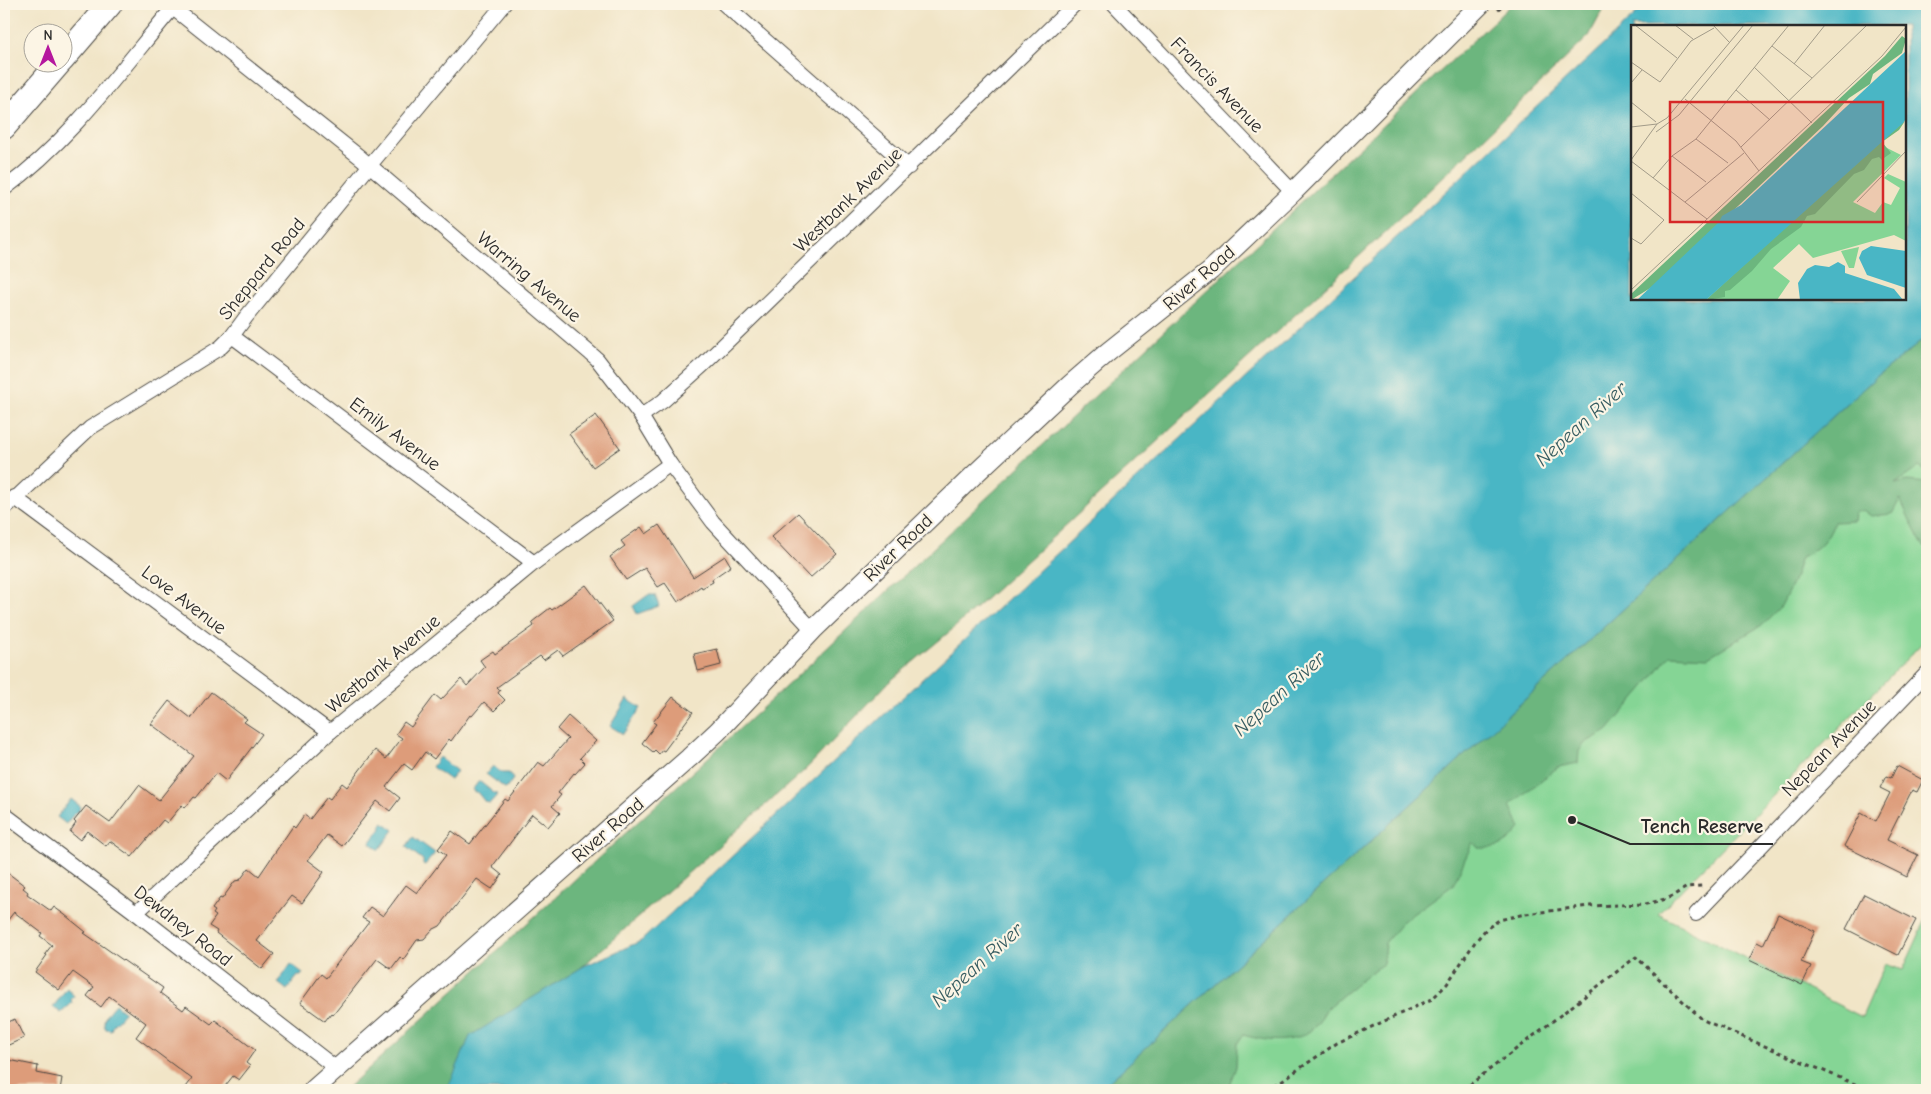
<svg xmlns="http://www.w3.org/2000/svg" width="1931" height="1094" viewBox="0 0 1931 1094" font-family="'Comic Neue',sans-serif">
<style>
.green{fill:#85d595;stroke:#588060}
.forest{fill:#6cb67e;stroke:#4c7054}
.water{fill:#49b6c5;stroke:#3a7078;fill-rule:evenodd}
.building{fill:#dd9c7a}
.lines{fill:none;stroke-linecap:round;stroke-linejoin:round}
.street-casing{stroke:#494742;stroke-width:16}
.secondary-casing{stroke:#494742;stroke-width:21}
.highway-casing{stroke:#494742;stroke-width:26}
.path{stroke:#494742;stroke-width:3;stroke-dasharray:4 4;stroke-linecap:butt}
.street{stroke:#fff;stroke-width:14}
.secondary{stroke:#fff;stroke-width:19}
.highway{stroke:#fff;stroke-width:24}
.labels{text-anchor:middle;dominant-baseline:central;stroke-width:4.5;stroke-linejoin:round;paint-order:stroke}
.street-label{font-size:19px;fill:#2b2b2b;stroke:#fcf5e5}
.water-label{font-size:20px;font-style:italic;fill:#365c61;stroke:#fcf5e5}
.inset-road{fill:none;stroke:#a29b89;stroke-width:1}
.view{fill:#d62828;fill-opacity:0.15;stroke:#d62828;stroke-width:2.5}
.inset-edge{fill:none;stroke:#2b2b2b;stroke-width:2.5}
.leader{fill:none;stroke:#2b2b2b;stroke-width:2}
.callout-dot{fill:#2b2b2b;stroke:#fcf5e5;stroke-width:2}
.callout-label{font-size:20px;text-anchor:middle;font-weight:bold;fill:#2b2b2b;stroke:#fcf5e5;stroke-width:4.5;stroke-linejoin:round;paint-order:stroke}
</style>
<rect width="100%" height="100%" fill="#fcf5e5"/>
<filter id="ink" filterUnits="userSpaceOnUse"><feTurbulence type="fractalNoise" baseFrequency=".02" numOctaves="2"/><feDisplacementMap in="SourceGraphic" scale="10" xChannelSelector="R" yChannelSelector="G"/><feConvolveMatrix kernelMatrix="1 2 1 2 8 2 1 2 1" color-interpolation-filters="sRGB"/></filter>
<filter id="wash" filterUnits="userSpaceOnUse"><feTurbulence type="fractalNoise" baseFrequency=".0096" numOctaves="4" result="noise"/><feDisplacementMap in="SourceGraphic" scale="20" xChannelSelector="R" yChannelSelector="G"/><feGaussianBlur stdDeviation="1.12" result="paint"/><feColorMatrix in="noise" values="0 0 0 0 0 0 0 0 0 0 0 0 0 0 0 0 0 1.4 0 .05"/><feComposite in="paint" operator="in"/></filter>
<g filter="url(#wash)">
<rect width="100%" height="100%" fill="#f1e5c7"/>
<polygon class="green" points="1927,403 1927,638 1658,914 1862,1017 1885,964 1903,970 1927,917 1927,1090 1100,1090"/>
<g class="forest">
<polygon points="1512,4 1606,4 1589,36 1392,226 954,628 889,682 806,769 550,995 453,1090 345,1090 794,679"/>
<path d="M 1927,337 L 1927,363 L 1920,374 L 1927,382 L 1927,472 L 1919,467 L 1895,484 L 1907,481 L 1927,483 L 1927,550 C 1921,546 1905,509 1900,499 L 1892,514 L 1871,516 L 1863,510 L 1855,513 L 1854,521 L 1834,522 C 1828,539 1818,550 1801,557 L 1793,582 L 1781,606 L 1762,625 L 1708,657 L 1670,655 L 1643,689 L 1607,731 L 1585,743 L 1579,751 L 1578,763 L 1558,767 L 1510,805 L 1520,828 C 1508,844 1499,849 1478,848 L 1473,842 L 1453,885 L 1403,921 L 1385,943 L 1383,964 C 1364,977 1346,992 1329,1007 C 1324,1011 1322,1018 1318,1023 C 1300,1046 1268,1042 1243,1035 L 1237,1044 L 1236,1067 L 1227,1090 L 1100,1090 L 1876,377 Z"/>
</g>
<g class="water">
<path d="M 1647,4 L 1927,4 L 1927,337 L 1876,377 L 1100,1090 L 447,1090 L 470,1036 L 584,966 L 641,941 ZM 1632,26 L 1905,26 L 1905,299 L 1632,299 Z"/>
<polygon points="648,595 655,595 659,606 637,614 633,606"/>
<polygon points="627,699 641,708 623,734 610,726"/>
<polygon points="439,757 457,771 450,780 432,767"/>
<polygon points="493,766 502,773 509,773 513,779 506,789 486,774"/>
<polygon points="479,781 494,793 498,794 490,803 485,802 477,792 475,792 472,790"/>
<polygon points="71,799 80,806 79,811 75,813 66,824 57,817"/>
<polygon points="383,822 394,830 379,850 370,843 382,827 381,825"/>
<polygon points="413,837 435,853 425,865 423,864 423,860 406,847"/>
<polygon points="291,964 303,973 301,976 298,976 287,990 278,983"/>
<polygon points="67,988 74,996 71,1000 72,1003 61,1013 53,1007"/>
<path d="M 115,1004 L 125,1012 L 113,1025 L 111,1030 L 106,1029 C 100,1020 109,1011 115,1004 Z"/>
</g>
<g id="blocks">
<g class="building">
<polygon points="596,415 620,448 593,467 569,434"/>
<polygon points="798,513 837,554 810,578 771,537"/>
<polygon points="659,525 693,577 725,556 731,566 712,579 713,582 702,588 701,586 678,602 665,583 658,587 645,568 626,580 610,557 625,546 621,541 641,527 646,534"/>
<polygon points="586,585 613,621 563,656 558,650 544,660 540,656 497,687 500,690 498,693 505,700 494,711 484,702 472,716 470,715 451,741 449,739 434,759 425,752 412,770 404,764 386,787 400,798 390,811 377,801 342,846 327,835 308,860 324,872 302,903 292,896 257,941 274,954 262,969 216,933 217,931 209,926 216,916 213,914 215,911 212,909 220,898 222,899 235,881 240,880 249,868 259,876 293,826 295,828 304,815 310,819 327,797 330,799 342,783 347,787 375,750 386,759 402,738 396,734 404,722 411,727 435,695 441,700 461,679 467,686 485,667 480,660 493,651 495,654 534,626 532,622 550,608 552,610"/>
<polygon points="717,649 721,665 698,671 694,654"/>
<polygon points="211,692 247,719 244,722 262,734 226,781 216,773 196,798 194,797 185,808 182,805 167,823 163,820 132,857 110,841 106,846 87,831 80,840 70,832 76,823 74,821 86,806 110,823 139,785 159,800 194,756 151,724 169,701 191,718"/>
<polygon points="673,697 693,712 664,751 662,750 659,754 655,750 653,752 642,743 656,724 653,722"/>
<polygon points="568,716 596,741 580,758 585,763 575,774 574,773 558,793 561,795 552,806 560,813 548,827 532,814 492,867 502,875 492,889 477,879 440,926 432,930 424,939 417,940 403,960 400,957 391,969 377,959 333,1015 331,1013 325,1021 300,1003 321,974 326,978 369,922 362,918 370,907 383,916 406,885 417,893 446,855 438,849 452,831 470,844 505,799 508,801 538,762 544,766 568,739 557,729"/>
<polygon points="1897,766 1923,780 1917,792 1912,790 1887,840 1918,855 1907,877 1844,846 1861,813 1876,821 1890,793 1880,788 1886,776 1891,778"/>
<polygon points="4,870 25,886 23,888 28,892 27,894 51,911 54,907 65,915 86,932 84,933 163,988 160,993 183,1010 186,1006 211,1024 215,1020 255,1050 246,1063 250,1066 239,1080 233,1076 222,1090 184,1090 192,1079 136,1037 146,1023 109,996 101,1007 87,996 94,987 73,972 59,990 35,972 47,955 45,954 52,945 40,936 42,933 14,912 4,925"/>
<polygon points="1864,894 1916,920 1898,955 1846,929"/>
<polygon points="1778,914 1815,931 1801,962 1811,966 1802,985 1749,960 1757,942 1763,945"/>
<polygon points="15,1019 24,1038 4,1047 4,1024"/>
<polygon points="4,1059 38,1066 37,1073 62,1078 60,1090 4,1090"/>
</g>
</g>
</g>
<g filter="url(#ink)">
<use href="#blocks" fill-opacity="0" stroke="#494742" stroke-width="1"/>
<g class="lines">
<g class="street-casing">
<g id="street">
<polyline points="168,4 361,158 597,359 641,416 670,464 713,522 813,630"/>
<polyline points="724,4 909,167"/>
<polyline points="1114,4 1293,192"/>
<path d="M 4,189 C 72,139 122,68 176,4"/>
<polyline points="232,336 534,563"/>
<polyline points="641,416 663,401 703,365 1075,4"/>
<polyline points="14,497 330,732"/>
<polyline points="4,509 90,428 221,347 232,336 246,317 370,165 504,4"/>
<polyline points="4,814 136,913 337,1069"/>
<polyline points="136,913 330,732 534,563 670,464"/>
<polyline points="1696,914 1927,673"/>
</g>
</g>
<g class="secondary-casing">
<polyline id="secondary" points="313,1090 689,758 718,731 813,630 974,475 1070,385 1108,352 1211,270 1293,192 1481,4"/>
</g>
<g class="highway-casing">
<g id="highway">
<polyline points="62,60 110,4"/>
<polyline points="4,127 60,62"/>
</g>
</g>
<g class="path">
<polyline points="1498,10 1505,4"/>
<polyline points="1268,1090 1337,1043 1432,999 1447,984 1475,942 1486,929 1499,920 1525,914 1589,906 1646,904 1669,898 1687,887 1702,886"/>
<polyline points="1463,1090 1636,957 1703,1020 1869,1090"/>
</g>
<use href="#street" class="street"/>
<use href="#secondary" class="secondary"/>
<use href="#highway" class="highway"/>
</g>
</g>
<g class="labels">
<g class="street-label">
<text transform="translate(1217 85) rotate(46)">Francis Avenue</text>
<text transform="translate(848 200) rotate(-44)">Westbank Avenue</text>
<text transform="translate(262 269) rotate(-51)">Sheppard Road</text>
<text transform="translate(529 277) rotate(40)">Warring Avenue</text>
<text transform="translate(1199 278) rotate(-41)">River Road</text>
<text transform="translate(395 434) rotate(37)">Emily Avenue</text>
<text transform="translate(898 548) rotate(-44)">River Road</text>
<text transform="translate(184 600) rotate(37)">Love Avenue</text>
<text transform="translate(383 664) rotate(-40)">Westbank Avenue</text>
<text transform="translate(1829 748) rotate(-46)">Nepean Avenue</text>
<text transform="translate(608 830) rotate(-41)">River Road</text>
<text transform="translate(183 926) rotate(38)">Dewdney Road</text>
</g>
<g class="water-label">
<text transform="translate(1581 424) rotate(-42)">Nepean River</text>
<text transform="translate(1279 694) rotate(-42)">Nepean River</text>
<text transform="translate(977 965) rotate(-42)">Nepean River</text>
</g>
</g>
<g transform="translate(1631 25)">
<rect width="275" height="275" fill="#f1e5c7"/>
<path d="M 246,118 L 270,130 L 222,177 L 244,188 L 252,177 L 260,180 L 269,163 L 253,153 L 257,149 L 275,157 L 275,216 L 263,210 L 182,233 L 168,219 L 142,243 L 159,256 L 146,275 L 75,275 ZM 228,222 L 223,243 L 218,243 L 210,226 Z" fill="#85d595"/>
<path d="M 271,11 L 275,14 L 271,28 L 242,49 L 239,59 L 218,73 L 192,101 L 21,262 L 0,275 L 0,269 L 254,31 ZM 274,96 L 268,105 L 251,117 L 260,128 L 253,133 L 253,137 L 248,132 L 241,134 L 233,145 L 223,149 L 184,189 L 176,191 L 170,202 L 140,224 L 121,246 L 99,265 L 94,266 L 94,272 L 75,275 L 246,118 Z" fill="#6cb67e"/>
<path d="M 275,26 L 275,94 L 272,98 L 75,275 L 6,275 L 88,197 L 91,191 L 110,180 ZM 240,221 L 275,226 L 275,263 L 236,250 L 228,233 L 231,226 ZM 207,237 L 214,241 L 214,248 L 263,264 L 272,275 L 169,275 L 167,258 L 176,244 L 184,240 L 198,242 Z" fill="#49b6c5"/>
<path class="inset-road" d="M 4,0 L 46,33M 44,0 L 62,14M 82,0 L 98,17M 141,21 L 181,53M 0,37 L 29,57 L 60,16 L 83,3M 163,39 L 194,0M 123,42 L 181,98M 0,58 L 11,45M 105,65 L 139,95M 54,74 L 105,116 L 128,146M 0,77 L 25,97M 0,102 L 26,99 L 36,93 L 113,0M 25,107 L 48,90 L 122,0M 65,114 L 97,138M 110,122 L 236,0M 41,131 L 75,157M 0,135 L 26,99M 0,136 L 76,194M 22,153 L 41,131 L 65,114 L 158,0M 0,168 L 33,195 L 10,219 L 0,213M 54,177 L 113,128M 226,177 L 275,126M 0,265 L 251,31 L 275,2"/>
<path class="view" d="M 39,77 L 252,77 L 252,197 L 39,197 Z"/>
<rect width="275" height="275" class="inset-edge"/>
</g>
<path class="leader" d="M1572 820L1630 844H1773"/>
<circle class="callout-dot" cx="1572" cy="820" r="5"/>
<g class="callout-label">
<text x="1702" y="833">Tench Reserve</text>
</g>
<rect width="1931" height="1094" fill="none" stroke="#fcf5e5" stroke-width="20"/>
<g transform="translate(48 48)"><circle r="24" fill="#fcf5e5" stroke="#a8a49b"/>
<path d="M0-4L9 19L0 12L-9 19Z" fill="#b5179e"/>
<text y="-8" font-size="14" font-weight="bold" text-anchor="middle" fill="#2b2b2b">N</text>
</g>
</svg>
